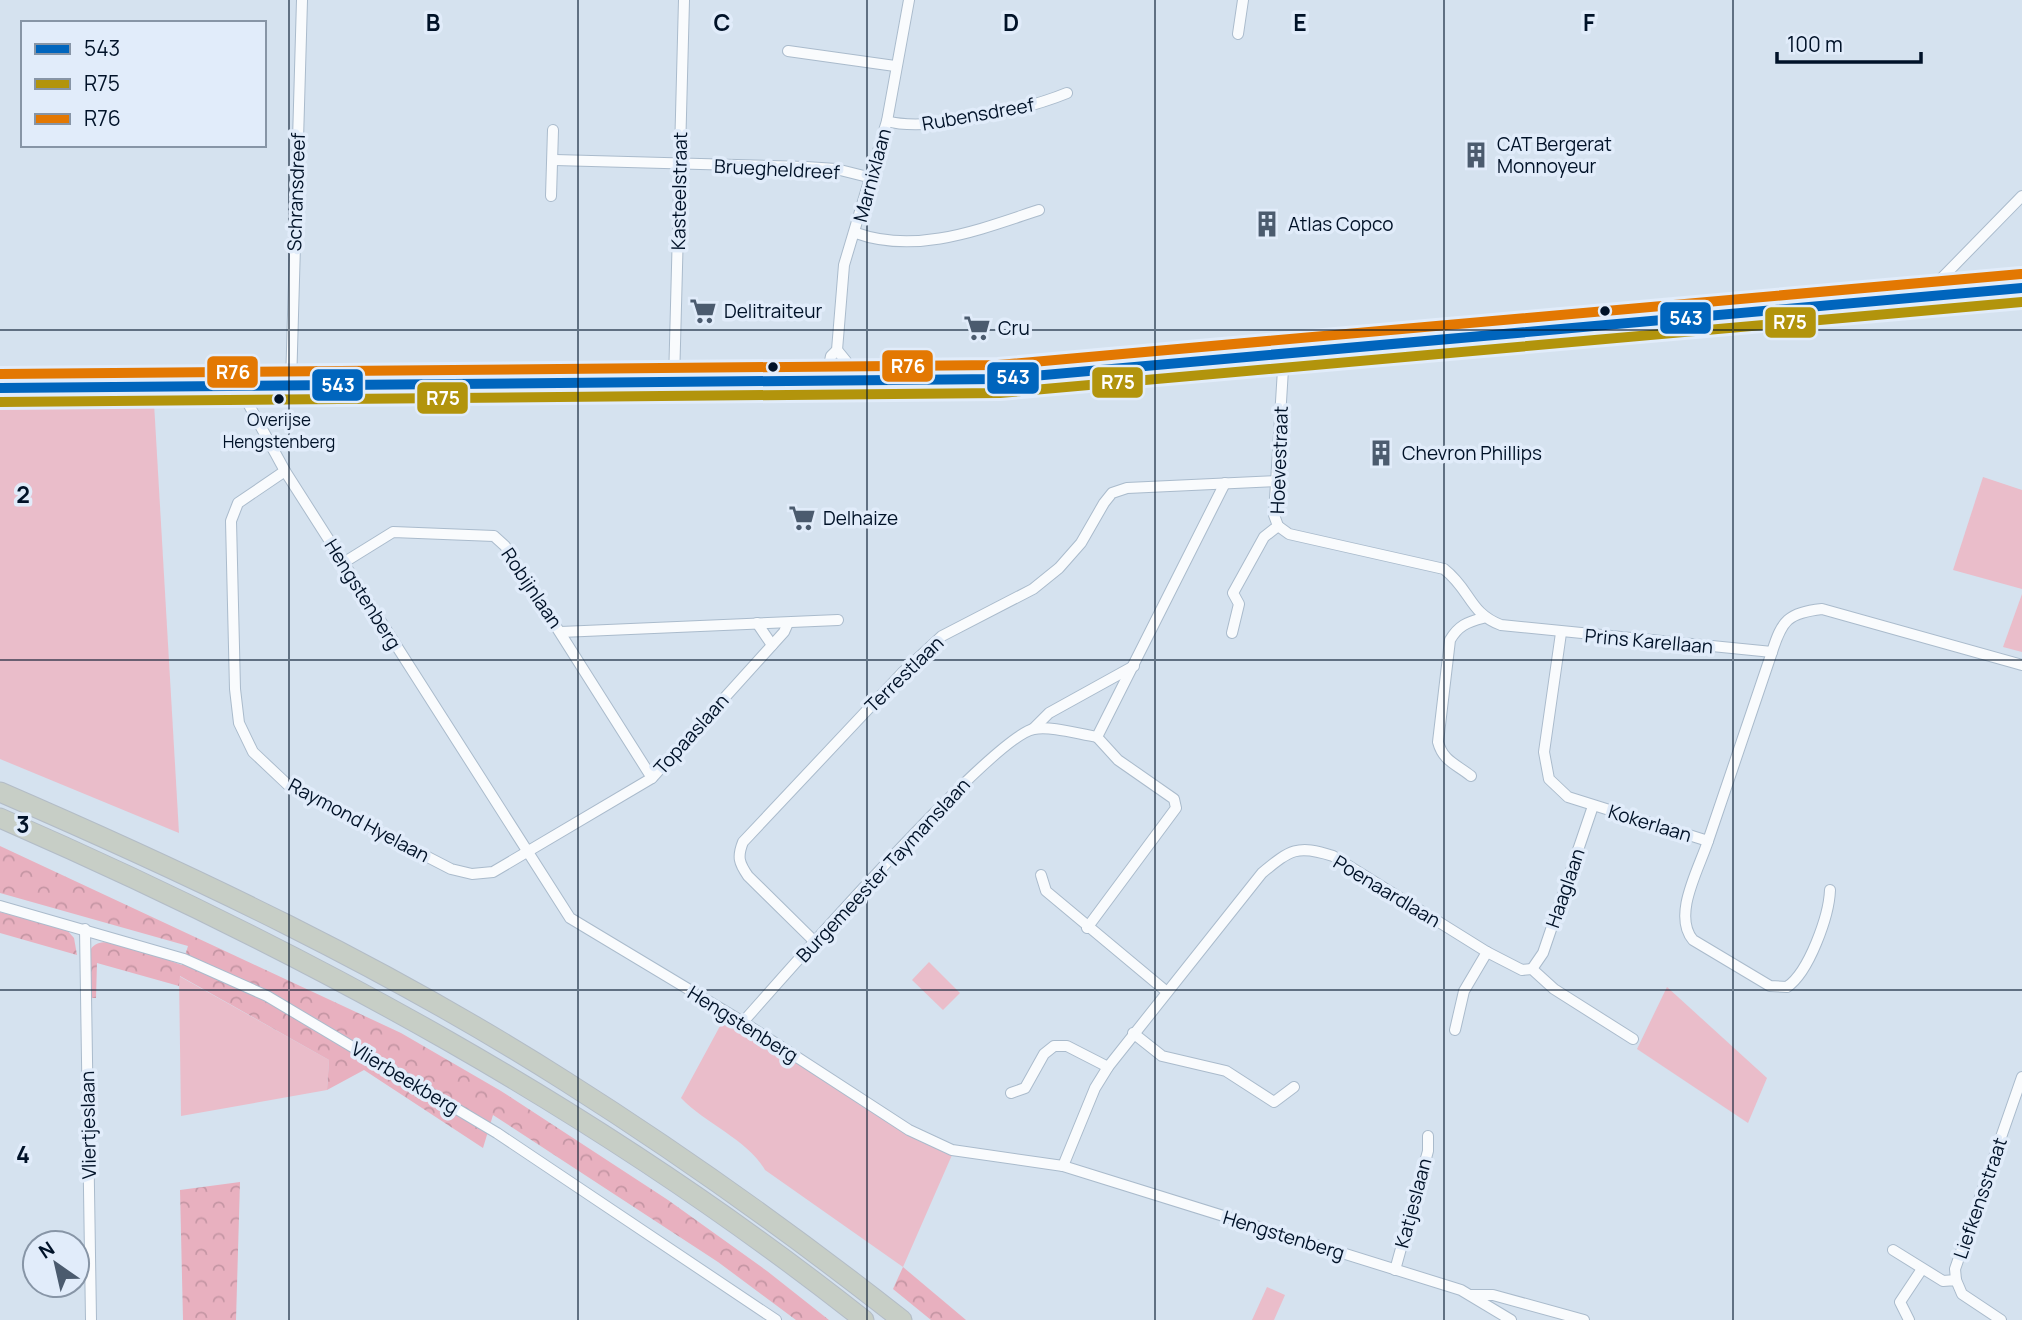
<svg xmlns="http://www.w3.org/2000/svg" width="2022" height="1320" viewBox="0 0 2022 1320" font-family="Manrope,sans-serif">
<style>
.green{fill:#eabdca}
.forest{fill:url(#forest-crowns)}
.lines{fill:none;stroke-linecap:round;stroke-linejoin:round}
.street-casing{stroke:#abc;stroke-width:12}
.primary-casing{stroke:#b3bcc6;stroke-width:19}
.highway-casing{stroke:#b3bcc6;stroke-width:21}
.street{stroke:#f9fbfd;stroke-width:10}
.primary{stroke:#dbe0db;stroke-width:18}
.highway{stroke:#c7cec6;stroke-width:19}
.bus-1-casing{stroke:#e1ecfa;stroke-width:16}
.bus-2-casing{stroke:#e1ecfa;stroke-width:16}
.bus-3-casing{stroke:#e1ecfa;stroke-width:16}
.bus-1{stroke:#0065bd;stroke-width:10}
.bus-2{stroke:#b2940c;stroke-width:10}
.bus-3{stroke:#e37802;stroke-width:10}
.grid{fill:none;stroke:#001228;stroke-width:2;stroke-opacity:0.55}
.bus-dot{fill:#001228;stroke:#e1ecfa;stroke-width:2.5}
.labels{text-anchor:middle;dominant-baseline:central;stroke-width:7;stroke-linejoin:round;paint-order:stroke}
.bus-label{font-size:17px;fill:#001228;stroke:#e1ecfa}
.street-label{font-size:19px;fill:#001228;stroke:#e1ecfa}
.poi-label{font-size:19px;fill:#001228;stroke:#e1ecfa;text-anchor:start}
.grid-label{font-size:23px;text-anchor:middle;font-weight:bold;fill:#001228;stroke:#e1ecfa;stroke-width:7;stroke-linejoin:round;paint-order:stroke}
.line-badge{stroke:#e1ecfa;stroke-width:2.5}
.badge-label{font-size:19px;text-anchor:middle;font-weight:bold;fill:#fff}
</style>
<defs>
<pattern id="forest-crowns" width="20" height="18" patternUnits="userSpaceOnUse" patternTransform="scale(1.75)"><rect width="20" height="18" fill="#e8b0bf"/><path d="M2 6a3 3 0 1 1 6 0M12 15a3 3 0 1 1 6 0" fill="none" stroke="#c596a4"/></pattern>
</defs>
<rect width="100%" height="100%" fill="#d5e2ef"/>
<g class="green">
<polygon points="0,398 154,403 179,833 0,759"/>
<polygon points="1983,477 2022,490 2022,589 1953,570"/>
<polygon points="2022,594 2022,652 2003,647"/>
<polygon points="929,962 960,993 943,1010 912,980"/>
<polygon points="179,976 329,1060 327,1090 181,1116"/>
<polygon points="1667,987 1767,1078 1748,1123 1637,1049"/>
<path d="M 726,1015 L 912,1137 L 952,1155 L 903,1267 L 765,1170 C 748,1140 706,1124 681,1098 Z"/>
<polygon points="1267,1287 1285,1295 1274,1320 1252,1320"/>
</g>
<g class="forest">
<path d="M 0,846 L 401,1033 L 501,1091 L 668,1200 L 767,1271 L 829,1320 L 796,1320 L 718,1262 L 493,1115 L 483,1148 L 364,1070 L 327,1090 L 329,1060 L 180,976 L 179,986 L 97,963 L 96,998 L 90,998 C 90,985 85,960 91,949 C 102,929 163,959 182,965 L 188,946 L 0,893 Z"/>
<polygon points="0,912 66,929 74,938 77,955 0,933"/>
<polygon points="240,1182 236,1320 183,1320 180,1190"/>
<polygon points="903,1267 966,1320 931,1320 893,1289"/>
</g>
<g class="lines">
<g class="street-casing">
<g id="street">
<polyline points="1238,34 1243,0"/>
<polyline points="788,51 895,66"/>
<path d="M 887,121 C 927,133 1028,109 1067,93"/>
<polyline points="555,160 806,167 836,169 872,178"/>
<polyline points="551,196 553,130"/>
<path d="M 856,233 C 917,255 981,229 1039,210"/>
<polyline points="1933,297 1935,285 2022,196"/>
<polyline points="837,350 846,361 846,381"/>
<polyline points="826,381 831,356 837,350 844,265 887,121 909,0"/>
<polyline points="674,382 684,0"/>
<polyline points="238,385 285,471 570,918 743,1022 909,1130 952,1150 1063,1166 1461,1290 1511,1320"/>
<polyline points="291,385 302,0"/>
<polyline points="285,471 238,503 231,521 235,689 239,723 253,752 288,785 451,869 472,874 493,872 652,778 784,632 788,623"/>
<path d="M 1278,526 L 1289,534 L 1444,569 C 1471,590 1469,613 1501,625 L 1772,652 C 1782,620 1788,613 1822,609 L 2022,665"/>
<polyline points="1278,526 1274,515 1284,353"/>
<polyline points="343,563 393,532 494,536 505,546 652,778"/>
<polyline points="757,623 772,645"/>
<polyline points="561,632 838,620"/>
<polyline points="1232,633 1239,604 1233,593 1264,537 1278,526"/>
<polyline points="1561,633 1544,752 1549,779 1568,797 1708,841 1772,652"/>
<polyline points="1033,729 1049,713 1134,666"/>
<path d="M 1471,776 C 1456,764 1443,761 1438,742 L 1450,640 C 1458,626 1467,622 1483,618"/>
<path d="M 1708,841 C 1699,869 1672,915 1693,940 L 1770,986 L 1787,987 C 1809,972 1829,916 1830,890"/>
<polyline points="1041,875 1046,891 1167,992"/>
<polyline points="0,906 184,959 267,996 497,1133 776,1320"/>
<polyline points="1087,928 1176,808 1174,799 1118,760 1097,737"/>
<polyline points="85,929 91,1320"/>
<path d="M 814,941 L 748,876 C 739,863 737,857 743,842 L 902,673 L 942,636 L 1033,589 L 1059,568 L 1081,543 L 1104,503 L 1112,493 L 1127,488 L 1276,481"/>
<polyline points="1532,969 1543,953 1593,806"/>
<path d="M 743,1022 C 782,978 994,735 1034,729 C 1052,726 1078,734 1097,737 L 1225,483"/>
<polyline points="1455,1030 1464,991 1487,952"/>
<polyline points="1133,1033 1162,1056 1226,1071 1274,1102 1294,1087"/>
<polyline points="1011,1093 1025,1088 1044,1054 1054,1046 1067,1046 1108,1067"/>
<path d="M 1063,1166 L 1095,1088 L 1108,1067 L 1262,873 C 1290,850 1297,844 1333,856 L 1487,952 L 1522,970 L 1532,969 L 1554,989 L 1633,1039"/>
<polyline points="1893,1250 1943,1281 1956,1280 1962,1294 2001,1320"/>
<polyline points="1395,1270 1428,1151 1428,1136"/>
<polyline points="1956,1280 1955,1269 2022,1077"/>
<polyline points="1471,1295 1493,1295 1584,1320"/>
<polyline points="1909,1320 1900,1302 1922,1269"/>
</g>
</g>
<g class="primary-casing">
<polyline id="primary" points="0,388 999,379 2022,288"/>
</g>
<g class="highway-casing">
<g id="highway">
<path d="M 0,792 C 194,876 386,967 565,1081 C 682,1155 794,1235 902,1320"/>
<path d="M 0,818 C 307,952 600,1111 864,1320"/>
</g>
</g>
<use href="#street" class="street"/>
<use href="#primary" class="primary"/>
<use href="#highway" class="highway"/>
<g class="bus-1-casing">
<polyline id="bus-1" points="0,388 999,379 2022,288"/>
</g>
<g class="bus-2-casing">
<polyline id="bus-2" points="0,402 1000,393 2022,302"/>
</g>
<g class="bus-3-casing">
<polyline id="bus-3" points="0,374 998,365 2021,274"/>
</g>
<use href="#bus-1" class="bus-1"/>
<use href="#bus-2" class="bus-2"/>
<use href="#bus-3" class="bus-3"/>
</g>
<path class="grid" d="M 289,0 L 289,1320M 578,0 L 578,1320M 867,0 L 867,1320M 1155,0 L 1155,1320M 1444,0 L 1444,1320M 1733,0 L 1733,1320M 0,330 L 2022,330M 0,660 L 2022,660M 0,990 L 2022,990"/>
<defs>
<g id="building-bare" transform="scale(2.1)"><path d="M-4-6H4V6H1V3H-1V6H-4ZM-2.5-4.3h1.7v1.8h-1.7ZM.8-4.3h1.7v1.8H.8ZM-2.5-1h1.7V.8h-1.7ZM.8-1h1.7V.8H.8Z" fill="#4b5b6e" stroke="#e1ecfa" stroke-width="2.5" paint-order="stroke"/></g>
<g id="supermarket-bare" transform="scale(2.1)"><path d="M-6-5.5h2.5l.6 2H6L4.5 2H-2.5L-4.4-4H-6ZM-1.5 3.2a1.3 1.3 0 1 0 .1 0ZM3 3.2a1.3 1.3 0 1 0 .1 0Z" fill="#4b5b6e" stroke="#e1ecfa" stroke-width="2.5" paint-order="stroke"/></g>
</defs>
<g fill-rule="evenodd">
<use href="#building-bare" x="1476" y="155"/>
<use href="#building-bare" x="1267" y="224"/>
<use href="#supermarket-bare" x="703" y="311"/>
<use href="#supermarket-bare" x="977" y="328"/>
<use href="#building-bare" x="1381" y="453"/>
<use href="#supermarket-bare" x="802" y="518"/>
</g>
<g class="bus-dot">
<circle cx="1605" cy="311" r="6"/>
<circle cx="773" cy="367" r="6"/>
<circle cx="279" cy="399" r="6"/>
</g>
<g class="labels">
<g class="bus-label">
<text x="279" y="419">Overijse<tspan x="279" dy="22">Hengstenberg</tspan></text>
</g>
<g class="street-label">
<text transform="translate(978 114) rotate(-10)">Rubensdreef</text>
<text transform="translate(777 169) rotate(3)">Bruegheldreef</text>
<text transform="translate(872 175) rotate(-75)">Marnixlaan</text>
<text transform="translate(679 191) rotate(-89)">Kasteelstraat</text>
<text transform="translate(296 192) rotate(-88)">Schransdreef</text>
<text transform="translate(1279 460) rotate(-88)">Hoevestraat</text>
<text transform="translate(532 588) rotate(56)">Robijnlaan</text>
<text transform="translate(363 594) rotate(58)">Hengstenberg</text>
<text transform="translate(1649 641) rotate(5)">Prins Karellaan</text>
<text transform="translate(904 674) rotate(-44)">Terrestlaan</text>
<text transform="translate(691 734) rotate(-48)">Topaaslaan</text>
<text transform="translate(359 820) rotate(28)">Raymond Hyelaan</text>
<text transform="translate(1650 823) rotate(17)">Kokerlaan</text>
<text transform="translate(883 870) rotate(-47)">Burgemeester Taymanslaan</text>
<text transform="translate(1565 888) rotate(-71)">Haaglaan</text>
<text transform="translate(1387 891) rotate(31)">Poenaardlaan</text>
<text transform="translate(743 1024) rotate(32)">Hengstenberg</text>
<text transform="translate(405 1078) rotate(31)">Vlierbeekberg</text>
<text transform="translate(88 1125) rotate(-91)">Vliertjeslaan</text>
<text transform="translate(1980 1198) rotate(-71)">Liefkensstraat</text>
<text transform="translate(1413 1203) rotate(-75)">Katjeslaan</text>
<text transform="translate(1284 1235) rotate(17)">Hengstenberg</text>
</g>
<g class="poi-label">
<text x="1497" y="144">CAT Bergerat<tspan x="1497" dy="22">Monnoyeur</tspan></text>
<text x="1288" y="224">Atlas Copco</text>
<text x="724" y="311">Delitraiteur</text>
<text x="998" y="328">Cru</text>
<text x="1402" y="453">Chevron Phillips</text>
<text x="823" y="518">Delhaize</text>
</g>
</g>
<g class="grid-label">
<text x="433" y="31">B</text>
<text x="722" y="31">C</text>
<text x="1011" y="31">D</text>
<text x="1300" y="31">E</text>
<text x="1589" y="31">F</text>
<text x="23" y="503">2</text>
<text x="23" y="833">3</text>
<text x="23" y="1163">4</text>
</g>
<g class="line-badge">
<rect x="1659" y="301" width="53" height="34" rx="7" fill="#0065bd"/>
<rect x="1764" y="306" width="53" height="33" rx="7" fill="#b2940c"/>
<rect x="881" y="349" width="53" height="34" rx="7" fill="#e37802"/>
<rect x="206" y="355" width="53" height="34" rx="7" fill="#e37802"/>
<rect x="986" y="361" width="54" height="34" rx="7" fill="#0065bd"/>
<rect x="1091" y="366" width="53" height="33" rx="7" fill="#b2940c"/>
<rect x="311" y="368" width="53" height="34" rx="7" fill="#0065bd"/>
<rect x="416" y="381" width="53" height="34" rx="7" fill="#b2940c"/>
</g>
<g class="badge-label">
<text x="1686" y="325">543</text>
<text x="1790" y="329">R75</text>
<text x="908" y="373">R76</text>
<text x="233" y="379">R76</text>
<text x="1013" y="384">543</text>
<text x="1118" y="389">R75</text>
<text x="338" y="392">543</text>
<text x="443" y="405">R75</text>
</g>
<rect x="21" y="21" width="245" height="126" fill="#e1ecfa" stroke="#8795a6" stroke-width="2"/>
<rect x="35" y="44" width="35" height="10" fill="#0065bd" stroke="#8795a6" stroke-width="2"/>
<text x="84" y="56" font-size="21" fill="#001228">543</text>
<rect x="35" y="79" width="35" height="10" fill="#b2940c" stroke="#8795a6" stroke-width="2"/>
<text x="84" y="91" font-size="21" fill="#001228">R75</text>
<rect x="35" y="114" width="35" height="10" fill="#e37802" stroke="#8795a6" stroke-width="2"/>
<text x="84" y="126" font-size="21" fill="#001228">R76</text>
<g transform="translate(56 1264) rotate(326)"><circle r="33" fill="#e1ecfa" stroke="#8795a6" stroke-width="2"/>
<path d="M0-5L12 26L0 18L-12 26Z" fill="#4b5b6e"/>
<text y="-10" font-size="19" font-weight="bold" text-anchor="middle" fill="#001228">N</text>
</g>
<path d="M1777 52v10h144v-10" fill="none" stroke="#001228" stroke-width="3.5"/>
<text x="1787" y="52" font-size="21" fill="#001228" stroke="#e1ecfa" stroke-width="5" paint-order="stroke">100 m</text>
</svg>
